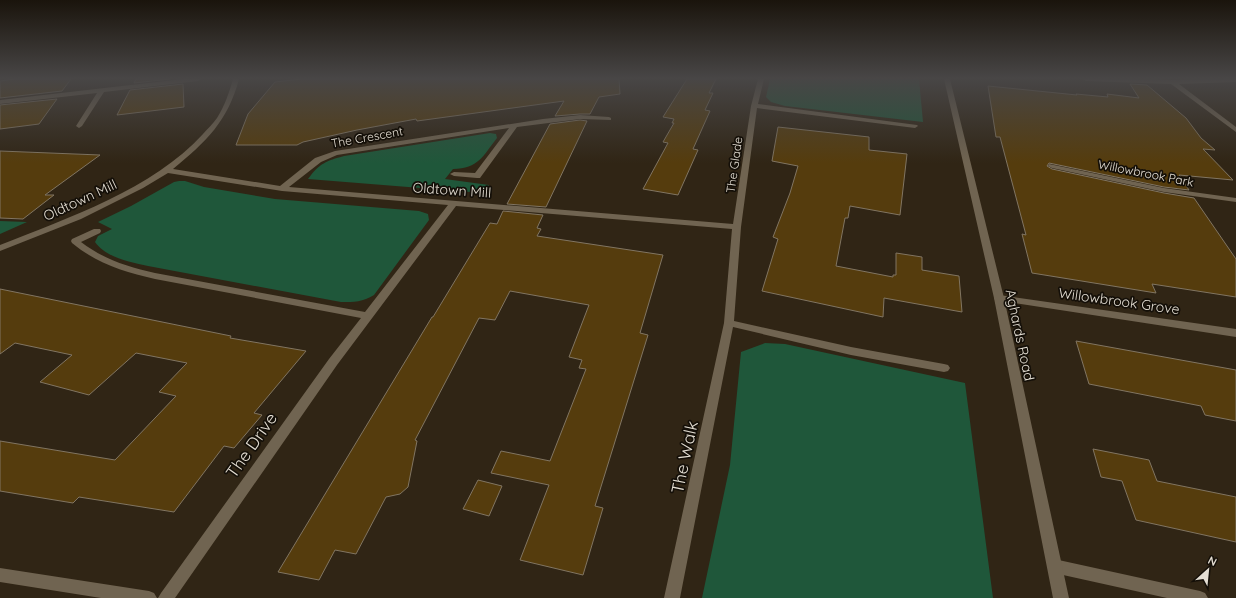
<svg xmlns="http://www.w3.org/2000/svg" width="1236" height="598" viewBox="0 0 1236 598" font-family="Quicksand,sans-serif">
<style>
.green{fill:#1f573a}
.building{fill:#553c0d;stroke:#817562}
.lines{fill:none;stroke-linecap:round;stroke-linejoin:round}
.minor{fill:#706451;fill-rule:evenodd}
.tertiary{fill:#706451;fill-rule:evenodd}
.labels{text-anchor:middle;dominant-baseline:central;stroke-width:3.5;stroke-linejoin:round;paint-order:stroke}
.far-street-label{font-size:12px;fill:#e4ded3;stroke:#140f08}
.street-label{font-size:14px;fill:#e4ded3;stroke:#140f08}
.near-street-label{font-size:17px;fill:#e4ded3;stroke:#140f08}
</style>
<rect width="100%" height="100%" fill="#302515"/>
<g class="green">
<polygon points="770,79 919,79 923,122 785,106 771,102 766,97"/>
<path d="M 490,133 L 496,134 L 497,138 C 482,157 479,168 453,169 L 445,179 L 489,185 L 483,193 L 308,179 C 320,163 326,161 344,156 Z"/>
<path d="M 179,181 L 185,181 L 204,187 L 275,199 L 419,211 L 428,214 L 429,220 L 374,295 C 363,302 354,302 341,302 L 148,266 C 131,262 106,258 95,242 L 98,236 L 112,229 L 98,222 L 131,206 L 174,182 Z"/>
<polygon points="0,221 27,222 0,234"/>
<polygon points="765,343 785,344 965,383 993,598 702,598 730,465 741,352"/>
</g>
<g class="building">
<polygon points="15,79 71,79 62,91 0,98 0,81"/>
<polygon points="136,79 170,79 134,83"/>
<polygon points="302,79 619,79 620,94 599,97 590,114 580,114 555,116 564,101 417,121 416,119 357,130 303,142 297,145 236,145 248,114 275,82"/>
<polygon points="687,79 716,79 709,93 713,93 705,110 710,111 693,149 698,150 678,195 643,189 668,143 663,142 674,123 672,123 674,119 663,117"/>
<polygon points="183,84 184,107 117,115 130,90"/>
<polygon points="1130,84 1147,85 1186,118 1201,138 1215,150 1203,149 1233,180 1179,175 1189,190 1164,187 1049,163 1047,166 1052,169 1164,193 1194,198 1236,259 1236,297 1152,284 1156,293 1032,273 1022,234 1026,235 1000,137 996,137 988,86 1077,95 1076,94 1108,97 1107,94 1139,98"/>
<polygon points="57,99 39,124 0,129 0,105"/>
<polygon points="580,120 587,121 546,207 507,204 550,124"/>
<polygon points="778,127 869,137 869,150 907,154 900,215 850,206 848,218 845,218 836,266 893,277 893,275 896,275 896,253 922,257 922,270 959,276 962,312 884,298 883,317 762,291 778,239 773,237 790,193 798,166 772,161"/>
<polygon points="0,151 100,155 45,195 54,195 23,219 0,218"/>
<polygon points="503,211 543,215 537,228 541,229 537,236 663,255 640,333 648,335 595,506 603,508 583,575 520,560 549,485 491,473 501,451 550,461 586,369 579,368 582,360 569,357 589,305 510,291 495,320 479,318 415,440 417,441 408,487 400,494 386,497 356,554 335,550 319,580 278,572 432,317 433,317 490,223 497,224"/>
<polygon points="0,289 231,336 230,338 306,351 254,413 262,415 234,448 224,446 174,512 79,497 73,503 0,491 0,441 115,460 176,396 159,392 187,363 136,353 89,395 40,382 72,355 15,343 0,354"/>
<polygon points="1076,341 1236,370 1236,421 1205,415 1201,406 1089,384"/>
<polygon points="1093,449 1149,460 1157,481 1236,497 1236,542 1136,520 1122,481 1101,477"/>
<polygon points="478,480 502,486 489,516 463,509"/>
</g>
<g class="lines">
<g class="minor">
<polygon points="183,79 201,79 198,81 104,92 82,126 79,128 76,126 97,93 0,104 0,100"/>
<path d="M 233,79 L 239,79 C 228,121 206,142 173,169 L 280,186 L 315,158 L 335,151 L 543,119 L 580,115 L 609,117 L 611,118 L 611,120 L 580,119 L 517,127 L 480,178 L 477,178 L 454,176 L 450,174 L 454,172 L 475,173 L 509,128 L 337,155 L 321,162 L 289,187 L 733,224 L 751,106 L 758,79 L 764,79 L 758,104 L 917,125 L 918,126 L 915,128 L 757,108 L 741,227 L 734,321 L 851,347 L 944,364 L 948,365 L 950,368 L 948,371 L 944,372 L 851,355 L 733,327 L 680,598 L 664,598 L 724,323 L 732,229 L 456,206 L 337,365 L 175,598 L 158,598 L 161,593 L 329,359 L 361,318 L 155,279 C 124,272 96,263 72,243 L 71,241 L 72,239 L 94,229 L 100,229 L 101,231 L 100,233 L 81,242 C 103,259 128,267 155,273 L 365,312 L 448,205 L 282,191 L 168,173 L 143,188 L 81,219 L 0,251 L 0,245 C 68,218 153,189 203,134 C 207,129 213,124 217,118 C 225,105 229,93 233,79 Z"/>
<polygon points="1083,79 1173,80 1236,79 1236,82 1179,84 1236,127 1236,132 1171,84 1086,81"/>
<polygon points="1049,164 1164,188 1236,198 1236,202 1164,192 1052,168 1048,166"/>
<polygon points="999,295 1236,329 1236,337 995,300 994,298 995,296"/>
<polygon points="1054,559 1200,591 1205,593 1208,598 1167,598 1054,573 1049,571 1047,566 1049,561"/>
<polygon points="0,568 149,591 154,593 157,598 101,598 0,582"/>
</g>
<polygon class="tertiary" points="944,79 950,79 1004,298 1069,598 1053,598 994,298"/>
</g>
<linearGradient id="sky" x2="0" y2="1"><stop stop-color="#1a140c"/><stop offset="0.48" stop-color="#484646"/><stop offset="1" stop-color="#484646" stop-opacity="0"/></linearGradient>
<rect width="1236" height="163" fill="url(#sky)"/>
<g class="labels">
<g class="far-street-label">
<text transform="translate(367 137) rotate(-10)">The Crescent</text>
<text transform="translate(734 165) rotate(-82)">The Glade</text>
<text transform="translate(1146 173) rotate(11)">Willowbrook Park</text>
</g>
<g class="street-label">
<text transform="translate(452 190) rotate(4)">Oldtown Mill</text>
<text transform="translate(80 200) rotate(-25)">Oldtown Mill</text>
<text transform="translate(1119 301) rotate(8)">Willowbrook Grove</text>
<text transform="translate(1020 335) rotate(78)">Aghards Road</text>
</g>
<g class="near-street-label">
<text transform="translate(251 445) rotate(-55)">The Drive</text>
<text transform="translate(684 457) rotate(-78)">The Walk</text>
</g>
</g>
<g transform="translate(1208 570) rotate(27)" stroke="#140f08" stroke-width="3" paint-order="stroke">
<path d="M0-3L7 15L0 10L-7 15Z" fill="#e4ded3"/>
<text y="-6" font-size="11" font-weight="bold" text-anchor="middle" fill="#e4ded3">N</text>
</g>
</svg>
